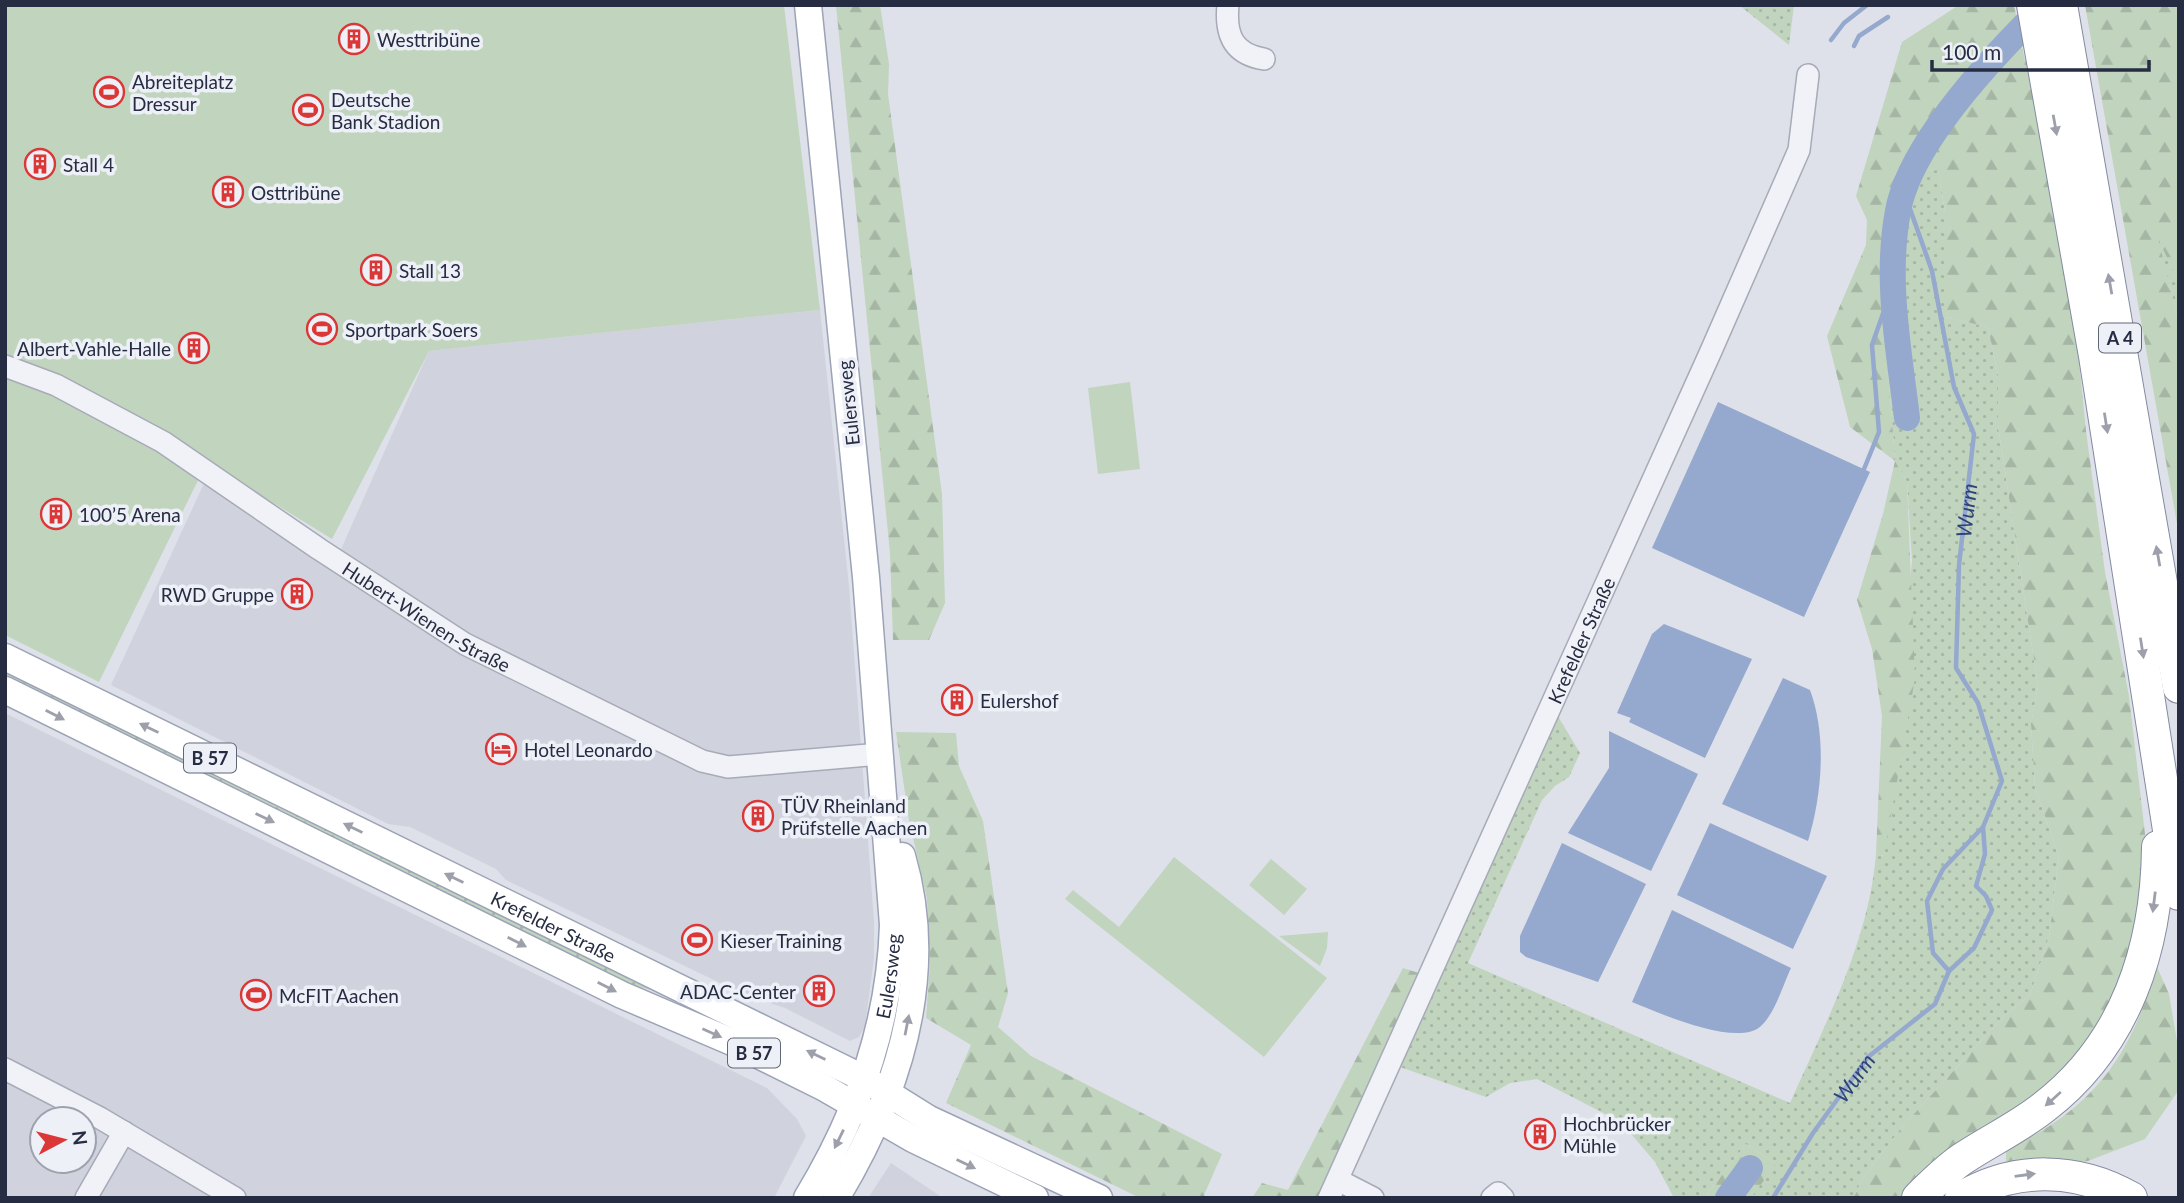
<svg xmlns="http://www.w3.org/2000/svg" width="2184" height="1203" viewBox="0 0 2184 1203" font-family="Lato,sans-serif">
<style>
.built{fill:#d0d3de;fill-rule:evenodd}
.grass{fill:url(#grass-dots)}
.forest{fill:url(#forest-firs)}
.garden{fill:#c0d4be}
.water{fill:#95a8cd}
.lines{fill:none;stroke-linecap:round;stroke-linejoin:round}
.stream{stroke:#95a8cd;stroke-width:4.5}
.river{stroke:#95a8cd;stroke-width:26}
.minor-casing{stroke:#a7abb7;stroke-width:24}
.major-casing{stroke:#9ca3b6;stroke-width:29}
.highway-casing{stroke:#848ba1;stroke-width:34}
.minor{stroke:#f1f2f7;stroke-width:21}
.major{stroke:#fff;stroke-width:26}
.highway{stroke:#fff;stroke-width:32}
.oneway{fill:#9da0aa}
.labels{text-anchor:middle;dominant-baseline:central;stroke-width:7;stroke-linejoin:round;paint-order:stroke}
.shield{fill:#eef0f7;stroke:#626778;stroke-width:2}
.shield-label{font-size:18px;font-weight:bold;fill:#262c42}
.poi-label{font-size:19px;fill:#262c42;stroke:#eef0f7;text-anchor:start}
.street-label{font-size:19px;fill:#262c42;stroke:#eef0f7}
.water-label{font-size:21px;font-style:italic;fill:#2c4279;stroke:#eef0f7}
</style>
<defs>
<pattern id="grass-dots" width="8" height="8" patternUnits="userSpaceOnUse" patternTransform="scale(1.75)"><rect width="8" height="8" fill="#c0d4be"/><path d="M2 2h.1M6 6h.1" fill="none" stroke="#a5b6a4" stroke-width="1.8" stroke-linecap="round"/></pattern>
<pattern id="forest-firs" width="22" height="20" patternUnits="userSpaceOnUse" patternTransform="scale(1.75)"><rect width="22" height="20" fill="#c0d4be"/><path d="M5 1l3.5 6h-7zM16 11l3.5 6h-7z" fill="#a5b6a4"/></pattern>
</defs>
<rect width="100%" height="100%" fill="#dee1e9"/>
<g class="built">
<polygon points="820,310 849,586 874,921 874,958 865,1026 859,1037 850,1041 785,1008 741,993 506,880 496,869 410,827 388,824 111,685 205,481 334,565 429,351"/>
<path d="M 5,713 L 767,1088 L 797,1119 L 806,1136 L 774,1198 L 5,1198 ZM 42,1119 L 84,1119 L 84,1161 L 42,1161 Z"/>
<polygon points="891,1163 943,1198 868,1198"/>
</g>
<g class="grass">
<polygon points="1739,5 1794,5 1789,45"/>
<path d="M 1938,170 L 1945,212 L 1945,317 L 1988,327 L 1998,375 L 1998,426 L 2038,686 L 2031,724 L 2035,787 L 2059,857 L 2049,937 L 2030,995 L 2003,1017 L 1902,1127 L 1863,1178 L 1853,1198 L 1750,1198 L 1776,1164 L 1746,1144 L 1704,1198 L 1674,1198 L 1655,1162 L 1621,1122 L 1537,1079 L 1510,1083 L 1486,1097 L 1400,1067 L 1556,713 L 1580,753 L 1569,777 L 1555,786 L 1542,800 L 1468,963 L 1790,1103 C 1825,1024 1869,941 1876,854 L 1884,856 L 1912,561 L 1907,482 L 1895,461 C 1889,365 1874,267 1898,172 Z"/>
<polygon points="2156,232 2179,284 2179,323"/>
<polygon points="5,667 656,991 630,985 5,677"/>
</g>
<g class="forest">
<polygon points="836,5 880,5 889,64 888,94 942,494 945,603 929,640 893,640 890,553"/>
<path d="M 1959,5 L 2014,5 L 2025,61 L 2028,60 L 2077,341 L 2086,431 L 2105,572 L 2129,696 L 2145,834 L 2136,944 L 2093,1037 L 2027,1106 L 1931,1162 L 1899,1198 L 1853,1198 L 1863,1178 L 1902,1127 L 2003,1017 L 2030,995 L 2049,937 L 2059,857 L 2035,787 L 2031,724 L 2038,686 L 1998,426 L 1998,375 L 1988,327 L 1945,317 L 1945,212 L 1938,170 L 1898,173 C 1874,267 1889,365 1895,461 L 1907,482 L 1915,678 L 1884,856 L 1876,854 L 1882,716 L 1872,649 L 1857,600 L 1883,514 L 1895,461 L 1850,427 L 1827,336 L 1866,245 L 1867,220 L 1856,196 L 1902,42 Z"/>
<polygon points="2085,5 2179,5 2179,284 2158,238 2179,323 2179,535"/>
<polygon points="896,732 956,733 959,766 983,821 1008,993 998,1027 1031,1056 1222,1154 1204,1195 1208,1198 1140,1198 946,1103 971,1045 926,1018 930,965 927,899 909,820"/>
<path d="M 2157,967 L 2169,994 L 2178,1047 L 2178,1091 L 2145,1139 L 2088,1161 L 2006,1173 L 2006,1150 C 2094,1108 2129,1059 2157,967 Z"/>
<polygon points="1403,968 1422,974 1317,1198 1252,1198 1262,1183 1288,1190"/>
<polygon points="1746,1144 1776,1164 1751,1198 1704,1198"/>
</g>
<g class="garden">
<polygon points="5,5 784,5 820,310 429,351 332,539 207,462 99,682 5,635"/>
<polygon points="1130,382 1140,469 1098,474 1088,388"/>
<polygon points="1174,857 1327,978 1264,1057 1065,899 1073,890 1119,927"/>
<polygon points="1271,859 1307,889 1284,915 1249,885"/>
<polygon points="1328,932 1327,948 1320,966 1279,936"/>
</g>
<g class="water">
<polygon points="1718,402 1870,472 1804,617 1652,548"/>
<polygon points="1664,624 1752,659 1705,758 1629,722 1631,718 1617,713 1652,634"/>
<path d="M 1783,678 L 1810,690 C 1827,736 1822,795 1808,841 L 1722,804 Z"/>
<polygon points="1609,731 1698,774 1651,871 1568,833 1609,768"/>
<polygon points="1710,823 1827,876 1793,949 1677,895"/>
<polygon points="1562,843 1646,884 1598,982 1526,957 1520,952 1520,936"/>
<path d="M 1672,910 L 1791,968 C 1783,985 1775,1013 1761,1026 C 1738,1048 1659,1013 1632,1002 Z"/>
</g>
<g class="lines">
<g class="stream">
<polyline points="1831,40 1844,23 1867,5"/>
<polyline points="1854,46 1859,36 1888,17"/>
<polyline points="1864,469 1879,432 1872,345 1892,288"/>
<polyline points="1949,971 1933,953 1927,901 1943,869 1983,827"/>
<path id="s1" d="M 1773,1198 L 1813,1133 L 1868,1057 L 1935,1004 L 1949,971 L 1974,948 L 1992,910 L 1986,896 L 1976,886 L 1985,854 L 1983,827 L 2002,781 L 1978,703 L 1956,668 L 1959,565 L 1974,434 L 1954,387 L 1932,271 L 1904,192"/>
</g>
<g class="river">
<path d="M 1907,418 C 1899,350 1885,280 1898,211 C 1910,143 1996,53 2045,5"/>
<polyline points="1728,1198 1750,1168"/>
</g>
<g class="minor-casing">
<g id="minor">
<path d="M 1228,5 C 1225,35 1233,54 1264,59"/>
<path id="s2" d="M 5,366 L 56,385 L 163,442 L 319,549 L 465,644 L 702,761 L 728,767 L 880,754"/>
<polyline points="5,1069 100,1118 235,1198"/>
<polyline points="1338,1180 1373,1198"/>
<polyline points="86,1198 124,1132"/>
<path id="s3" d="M 1329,1198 L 1711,351 L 1799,150 L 1808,75"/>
<polyline points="1492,1198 1498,1193 1503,1198"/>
</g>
</g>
<g class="major-casing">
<g id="major">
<path id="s4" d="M 5,657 L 865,1079 L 929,1119 L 1099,1198"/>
<polyline points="5,690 622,995 732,1042 823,1087 913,1139 1035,1198"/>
<path id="s5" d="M 807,1198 C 858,1114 890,1024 893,925 L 866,577 L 808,5"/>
<path d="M 836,1198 C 898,1095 937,976 902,856"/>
</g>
</g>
<g class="highway-casing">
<g id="highway">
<polyline points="2033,5 2095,356 2179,894"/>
<polyline points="2061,5 2179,687"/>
<path d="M 1918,1198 C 1932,1184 1946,1170 1962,1159 C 1989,1141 2019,1127 2044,1107 C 2126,1044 2157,948 2158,847"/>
<path d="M 1961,1198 C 2014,1166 2077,1167 2131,1198"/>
</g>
</g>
<use href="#minor" class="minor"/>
<use href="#major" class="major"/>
<use href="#highway" class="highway"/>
</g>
<defs><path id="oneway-solid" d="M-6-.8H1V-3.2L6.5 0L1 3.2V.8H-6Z" transform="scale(1.75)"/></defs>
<g class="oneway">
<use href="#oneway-solid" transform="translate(2055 125) rotate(80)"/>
<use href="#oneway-solid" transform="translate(2110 284) rotate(-100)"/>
<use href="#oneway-solid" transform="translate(2106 423) rotate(81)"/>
<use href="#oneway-solid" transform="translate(2158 556) rotate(-100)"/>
<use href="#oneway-solid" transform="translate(2142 648) rotate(81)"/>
<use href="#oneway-solid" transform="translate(55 715) rotate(27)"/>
<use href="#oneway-solid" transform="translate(149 728) rotate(-154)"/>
<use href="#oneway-solid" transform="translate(265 818) rotate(26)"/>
<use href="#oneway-solid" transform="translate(353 828) rotate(-154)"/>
<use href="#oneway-solid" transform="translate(454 878) rotate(-154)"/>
<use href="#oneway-solid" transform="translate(2154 902) rotate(97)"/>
<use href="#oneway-solid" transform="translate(517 942) rotate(27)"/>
<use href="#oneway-solid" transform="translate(607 987) rotate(27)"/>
<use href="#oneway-solid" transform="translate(907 1025) rotate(-79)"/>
<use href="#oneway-solid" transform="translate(712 1033) rotate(24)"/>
<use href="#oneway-solid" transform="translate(816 1055) rotate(-154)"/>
<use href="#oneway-solid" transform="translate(2053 1099) rotate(138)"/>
<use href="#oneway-solid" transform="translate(839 1139) rotate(116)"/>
<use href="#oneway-solid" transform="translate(966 1164) rotate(26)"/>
<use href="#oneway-solid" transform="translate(2025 1175) rotate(-8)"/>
</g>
<defs>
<g id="building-ring" transform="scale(1.575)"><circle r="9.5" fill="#eef0f7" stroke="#db3736" stroke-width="1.5"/><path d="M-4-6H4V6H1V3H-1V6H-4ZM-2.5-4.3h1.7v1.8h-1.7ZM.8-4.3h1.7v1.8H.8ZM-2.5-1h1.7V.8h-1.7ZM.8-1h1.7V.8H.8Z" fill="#db3736"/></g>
<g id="stadium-ring" transform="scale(1.575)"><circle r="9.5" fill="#eef0f7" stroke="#db3736" stroke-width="1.5"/><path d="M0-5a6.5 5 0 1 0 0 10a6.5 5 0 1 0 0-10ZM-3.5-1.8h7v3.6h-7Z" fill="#db3736"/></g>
<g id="hotel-ring" transform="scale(1.575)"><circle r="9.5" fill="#eef0f7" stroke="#db3736" stroke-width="1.5"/><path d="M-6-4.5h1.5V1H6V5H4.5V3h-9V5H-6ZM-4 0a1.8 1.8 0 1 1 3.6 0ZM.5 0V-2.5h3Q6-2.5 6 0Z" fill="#db3736"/></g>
</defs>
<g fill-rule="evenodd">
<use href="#building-ring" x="354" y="39"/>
<use href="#stadium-ring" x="109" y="92"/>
<use href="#stadium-ring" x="308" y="110"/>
<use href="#building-ring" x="40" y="164"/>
<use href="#building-ring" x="228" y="192"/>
<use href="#building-ring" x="376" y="270"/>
<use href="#stadium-ring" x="322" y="329"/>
<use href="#building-ring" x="194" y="348"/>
<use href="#building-ring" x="56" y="514"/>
<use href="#building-ring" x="297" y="594"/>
<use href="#building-ring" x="957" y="700"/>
<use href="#hotel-ring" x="501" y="749"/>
<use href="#building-ring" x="758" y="816"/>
<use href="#stadium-ring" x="697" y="940"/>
<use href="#building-ring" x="819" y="991"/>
<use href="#stadium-ring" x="256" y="995"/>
<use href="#building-ring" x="1540" y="1134"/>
</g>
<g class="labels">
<g class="shield">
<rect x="2099" y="323.5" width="42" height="29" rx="5"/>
<rect x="184" y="743.5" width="52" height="29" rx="5"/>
<rect x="728" y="1038.5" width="52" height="29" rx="5"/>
</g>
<g class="shield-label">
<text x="2120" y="338">A 4</text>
<text x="210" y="758">B 57</text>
<text x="754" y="1053">B 57</text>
</g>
<g class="poi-label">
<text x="377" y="39">Westtribüne</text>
<text x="132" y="81">Abreiteplatz<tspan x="132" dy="22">Dressur</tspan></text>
<text x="331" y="99">Deutsche<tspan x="331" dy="22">Bank Stadion</tspan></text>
<text x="63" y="164">Stall 4</text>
<text x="251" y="192">Osttribüne</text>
<text x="399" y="270">Stall 13</text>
<text x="345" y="329">Sportpark Soers</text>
<text x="171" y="348" text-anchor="end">Albert-Vahle-Halle</text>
<text x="79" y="514">100’5 Arena</text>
<text x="274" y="594" text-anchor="end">RWD Gruppe</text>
<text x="980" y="700">Eulershof</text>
<text x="524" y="749">Hotel Leonardo</text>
<text x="781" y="805">TÜV Rheinland<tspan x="781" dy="22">Prüfstelle Aachen</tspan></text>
<text x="720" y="940">Kieser Training</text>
<text x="796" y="991" text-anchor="end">ADAC-Center</text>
<text x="279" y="995">McFIT Aachen</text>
<text x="1563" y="1123">Hochbrücker<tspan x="1563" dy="22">Mühle</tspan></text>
</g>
<g class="street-label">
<text transform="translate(848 403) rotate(-96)">Eulersweg</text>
<text stroke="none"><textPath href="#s2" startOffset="492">Hubert-Wienen-Straße</textPath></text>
<text stroke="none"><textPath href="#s3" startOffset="612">Krefelder Straße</textPath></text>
<text stroke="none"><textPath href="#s4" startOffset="611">Krefelder Straße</textPath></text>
<text stroke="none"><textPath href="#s5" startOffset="238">Eulersweg</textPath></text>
</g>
<g class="water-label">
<text stroke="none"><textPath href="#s1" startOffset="788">Wurm</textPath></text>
<text stroke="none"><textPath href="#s1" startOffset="145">Wurm</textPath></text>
</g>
</g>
<rect width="2184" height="1203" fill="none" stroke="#262c42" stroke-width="14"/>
<g transform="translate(63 1140) rotate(83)"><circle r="33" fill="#eef0f7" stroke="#9ea2af" stroke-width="2"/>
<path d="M0-5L12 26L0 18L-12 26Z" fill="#db3736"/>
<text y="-10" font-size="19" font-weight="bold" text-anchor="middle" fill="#262c42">N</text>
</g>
<path d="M1932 60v10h217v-10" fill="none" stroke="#262c42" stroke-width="3.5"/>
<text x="1942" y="60" font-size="21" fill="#262c42" stroke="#eef0f7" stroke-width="5" paint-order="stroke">100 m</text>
</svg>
